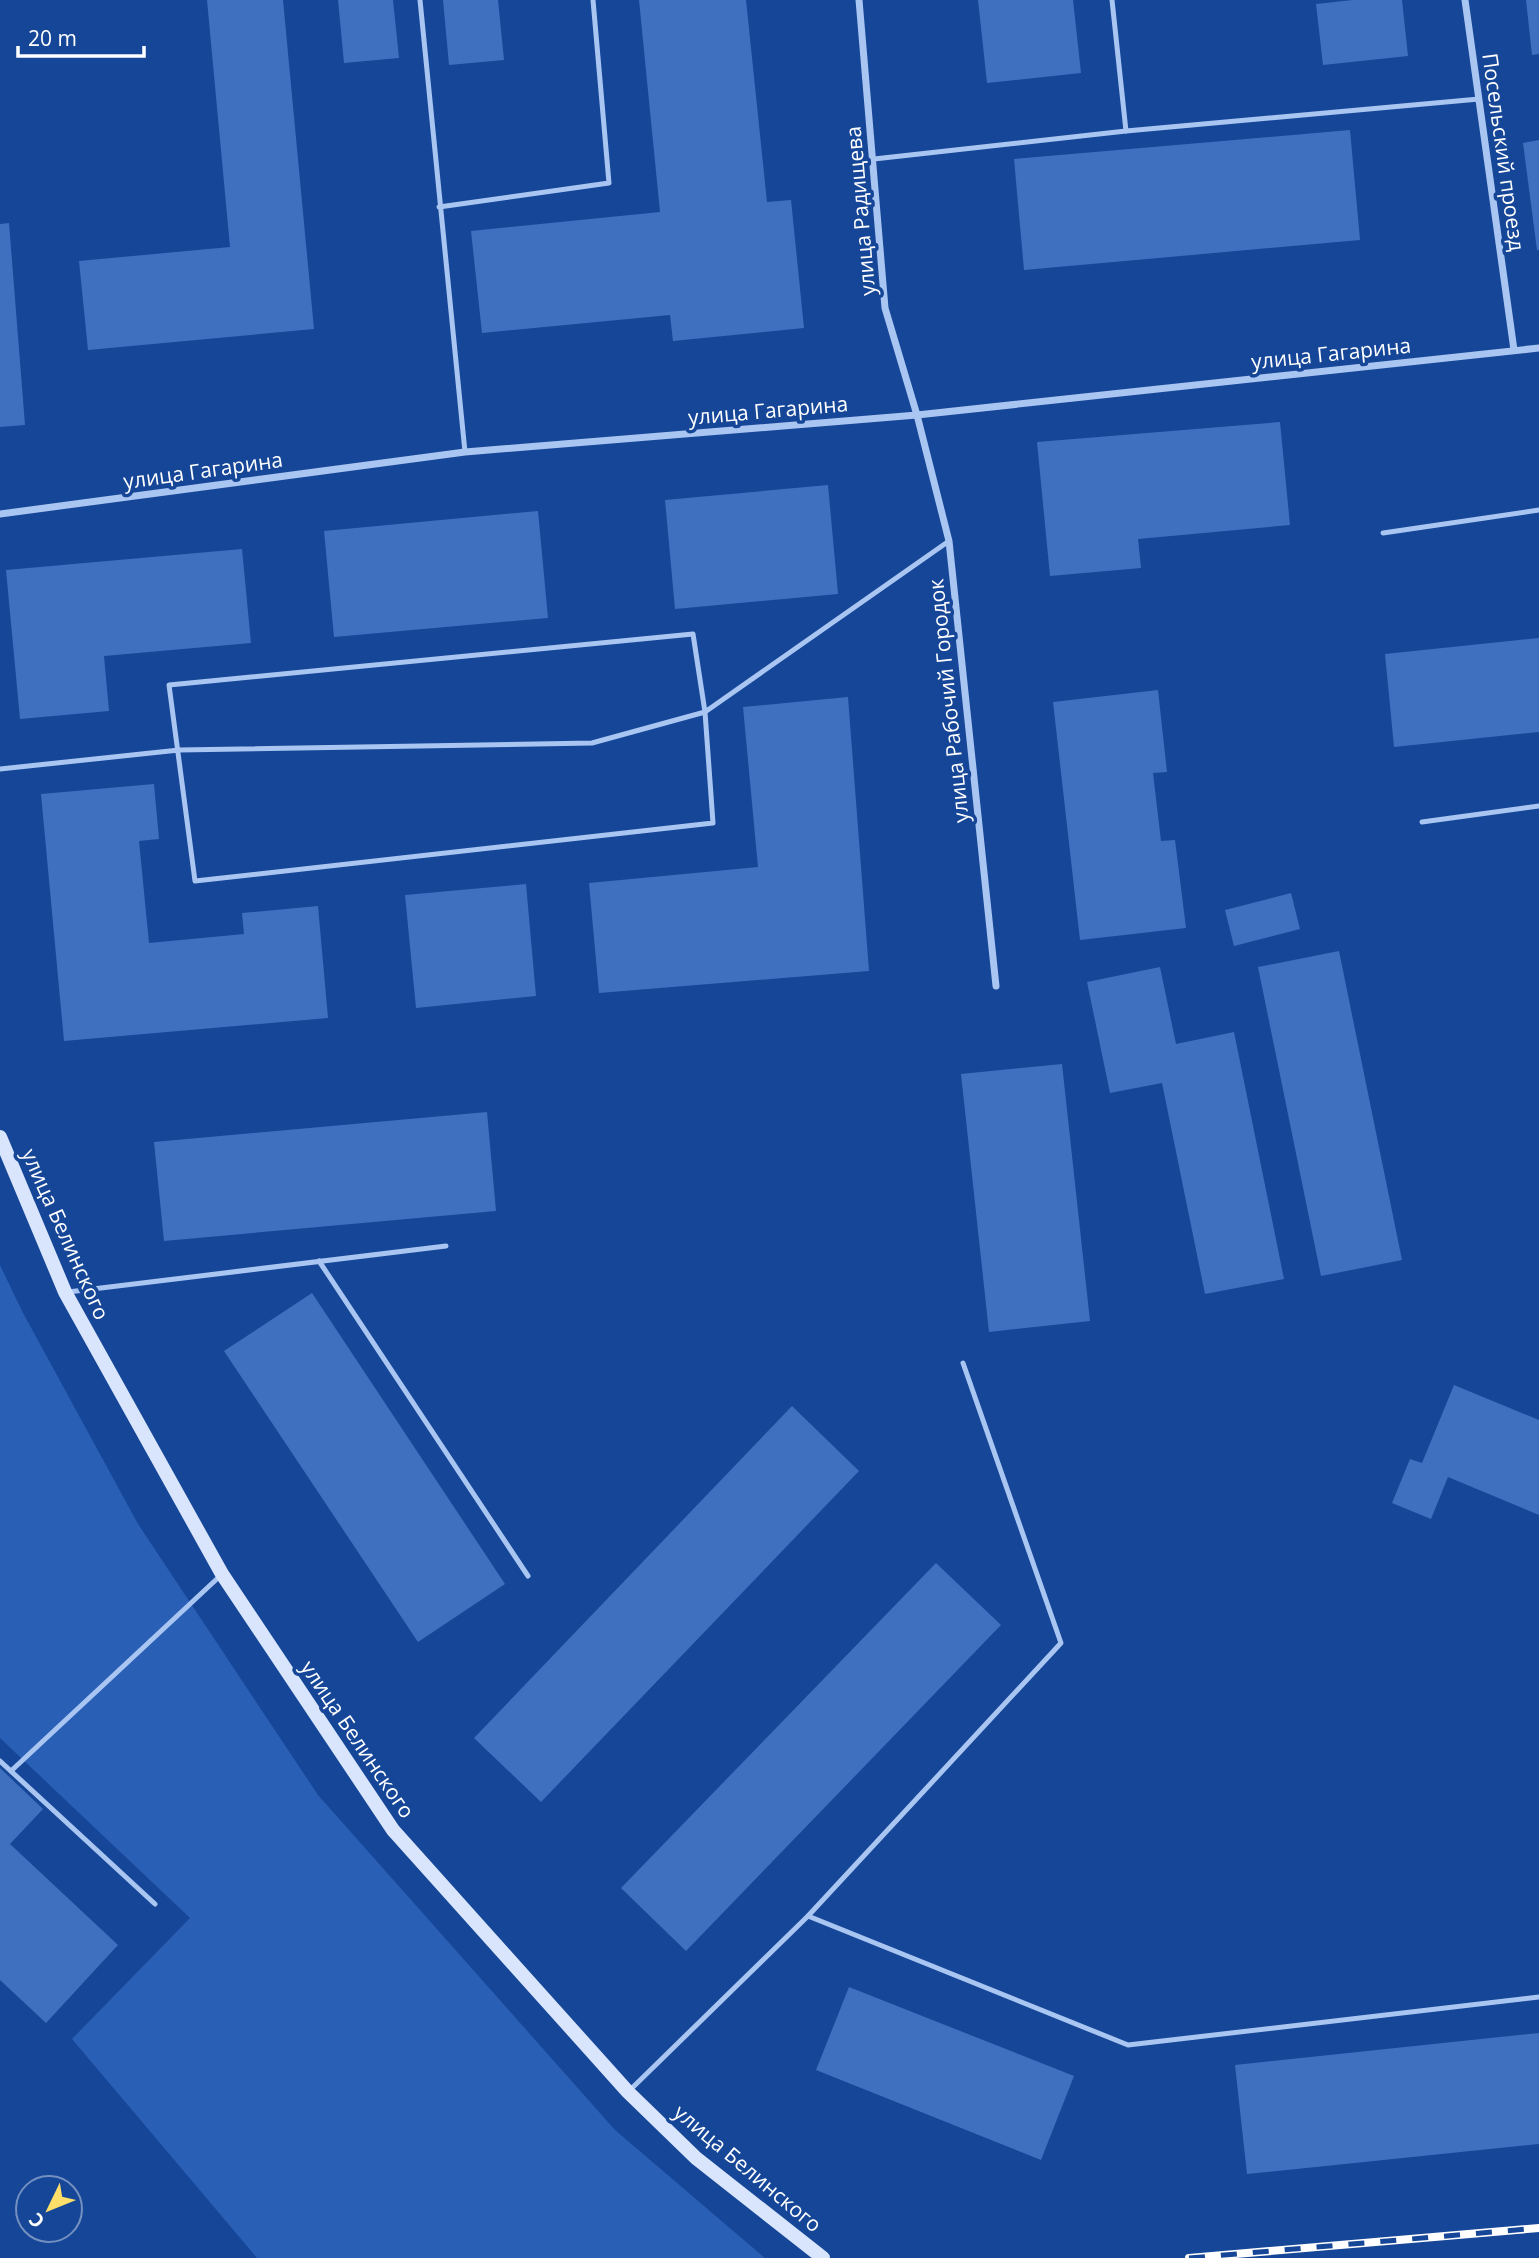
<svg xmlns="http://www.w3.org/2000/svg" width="1539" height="2258" viewBox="0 0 1539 2258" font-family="'Open Sans',sans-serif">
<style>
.green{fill:#2a5fb6}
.building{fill:#3f70bf}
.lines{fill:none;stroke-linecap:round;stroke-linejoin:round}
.lane{stroke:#a9c5f1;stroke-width:5}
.street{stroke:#a9c5f1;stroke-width:7}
.secondary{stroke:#d8e5fc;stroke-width:14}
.rail-casing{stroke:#fff;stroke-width:8}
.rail{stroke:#164697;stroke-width:5;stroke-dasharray:16;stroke-linecap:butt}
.labels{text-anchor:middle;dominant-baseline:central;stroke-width:7;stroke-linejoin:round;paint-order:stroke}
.street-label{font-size:21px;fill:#fff;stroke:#164697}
</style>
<rect width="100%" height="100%" fill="#164697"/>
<polygon class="green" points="0,1265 22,1311 138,1524 318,1795 615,2130 765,2258 257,2258 72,2039 190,1918 0,1738"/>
<g class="building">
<polygon points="207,0 283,0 314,329 88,350 79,261 230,247"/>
<polygon points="338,0 393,0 399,58 344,63"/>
<polygon points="443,0 498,0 504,60 449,65"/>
<polygon points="639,0 746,0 767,202 791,200 804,328 673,341 670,315 482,333 471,231 660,212"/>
<polygon points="978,0 1073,0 1081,73 987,83"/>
<polygon points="1353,0 1402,0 1408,56 1323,65 1316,4"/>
<polygon points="1526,0 1539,0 1539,54 1532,55"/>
<polygon points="1350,130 1360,240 1024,270 1014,159"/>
<polygon points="1539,140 1539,250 1537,250 1523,143"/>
<polygon points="9,223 25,425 0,427 0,224"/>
<polygon points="1280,422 1290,525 1138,539 1141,568 1050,576 1037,442"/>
<polygon points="828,485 838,594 675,609 665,500"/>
<polygon points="538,511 548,618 334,637 324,531"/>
<polygon points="242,549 251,643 104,656 109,711 20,719 6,570"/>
<polygon points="1539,638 1539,732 1394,747 1385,654"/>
<polygon points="1158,690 1167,772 1153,773 1161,841 1175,840 1186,928 1080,940 1053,702"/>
<polygon points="848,697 869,971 599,993 589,883 758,867 743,707"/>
<polygon points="154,784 159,839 139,841 149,943 244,934 242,913 318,906 328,1018 64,1041 41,794"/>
<polygon points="526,884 536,996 416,1008 405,895"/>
<polygon points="1291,893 1300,929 1234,946 1225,910"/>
<polygon points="1339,951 1402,1260 1321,1276 1258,967"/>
<polygon points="1160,967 1176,1044 1234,1032 1284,1279 1205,1294 1162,1083 1110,1093 1087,982"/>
<polygon points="1062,1064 1090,1321 989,1332 961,1074"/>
<polygon points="487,1112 496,1211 164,1241 154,1142"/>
<polygon points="312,1293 505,1584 418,1642 224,1351"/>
<polygon points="1454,1385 1539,1420 1539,1515 1448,1477 1431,1519 1392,1503 1410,1459 1422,1463"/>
<polygon points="792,1406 859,1471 541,1802 474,1738"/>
<polygon points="936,1563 1001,1625 686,1951 621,1888"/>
<polygon points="0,1768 43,1809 10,1844 118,1945 46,2023 0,1980"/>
<polygon points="849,1987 1074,2076 1041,2160 816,2070"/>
<polygon points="1539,2033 1539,2144 1247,2174 1235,2065"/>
</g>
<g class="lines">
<g class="lane">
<polyline points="420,0 465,452"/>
<polyline points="1112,0 1126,131"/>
<polyline points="874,159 1126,131 1479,99"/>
<polyline points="439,207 609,183 593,0"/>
<polyline points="1383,533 1539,510"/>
<polyline points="0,769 179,750 592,743 705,712 693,634 169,685 195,881 713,823 705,712 949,541"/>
<polyline points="1422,822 1539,806"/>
<polyline points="319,1261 528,1576"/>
<polyline points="68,1292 446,1246"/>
<polyline points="0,1761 155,1904"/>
<polyline points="11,1771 220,1576"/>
<polyline points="808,1916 1128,2045 1539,1997"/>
<polyline points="628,2092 808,1916 1061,1643 963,1363"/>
</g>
<g class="street">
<polyline points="859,0 885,308 917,415 949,541 996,986"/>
<polyline points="1465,0 1514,350"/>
<polyline points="0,514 465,452 917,415 1539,348"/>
</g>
<polyline class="secondary" points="0,1137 65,1292 222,1574 393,1830 628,2092 696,2158 823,2258"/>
<g class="rail-casing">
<polyline id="rail" points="1189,2258 1539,2228"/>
</g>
<use href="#rail" class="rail"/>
</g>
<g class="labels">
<g class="street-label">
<text transform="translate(1504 152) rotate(82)">Посельский проезд</text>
<text transform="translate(860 211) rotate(-95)">улица Радищева</text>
<text transform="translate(1331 353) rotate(-6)">улица Гагарина</text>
<text transform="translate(768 410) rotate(-5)">улица Гагарина</text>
<text transform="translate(203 470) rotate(-8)">улица Гагарина</text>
<text transform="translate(948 701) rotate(-96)">улица Рабочий Городок</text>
<text transform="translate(66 1234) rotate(66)">улица Белинского</text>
<text transform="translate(358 1739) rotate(56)">улица Белинского</text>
<text transform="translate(748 2168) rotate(40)">улица Белинского</text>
</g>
</g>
<g transform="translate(49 2209) rotate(227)"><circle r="33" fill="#164697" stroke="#7390c1" stroke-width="2"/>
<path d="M0-5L12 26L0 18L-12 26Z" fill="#ffde69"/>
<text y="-10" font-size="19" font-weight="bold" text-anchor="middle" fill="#ffffff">С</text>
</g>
<path d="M18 46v10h126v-10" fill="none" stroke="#ffffff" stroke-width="3.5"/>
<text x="28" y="46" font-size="21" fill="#ffffff" stroke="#164697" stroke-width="5" paint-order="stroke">20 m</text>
</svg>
